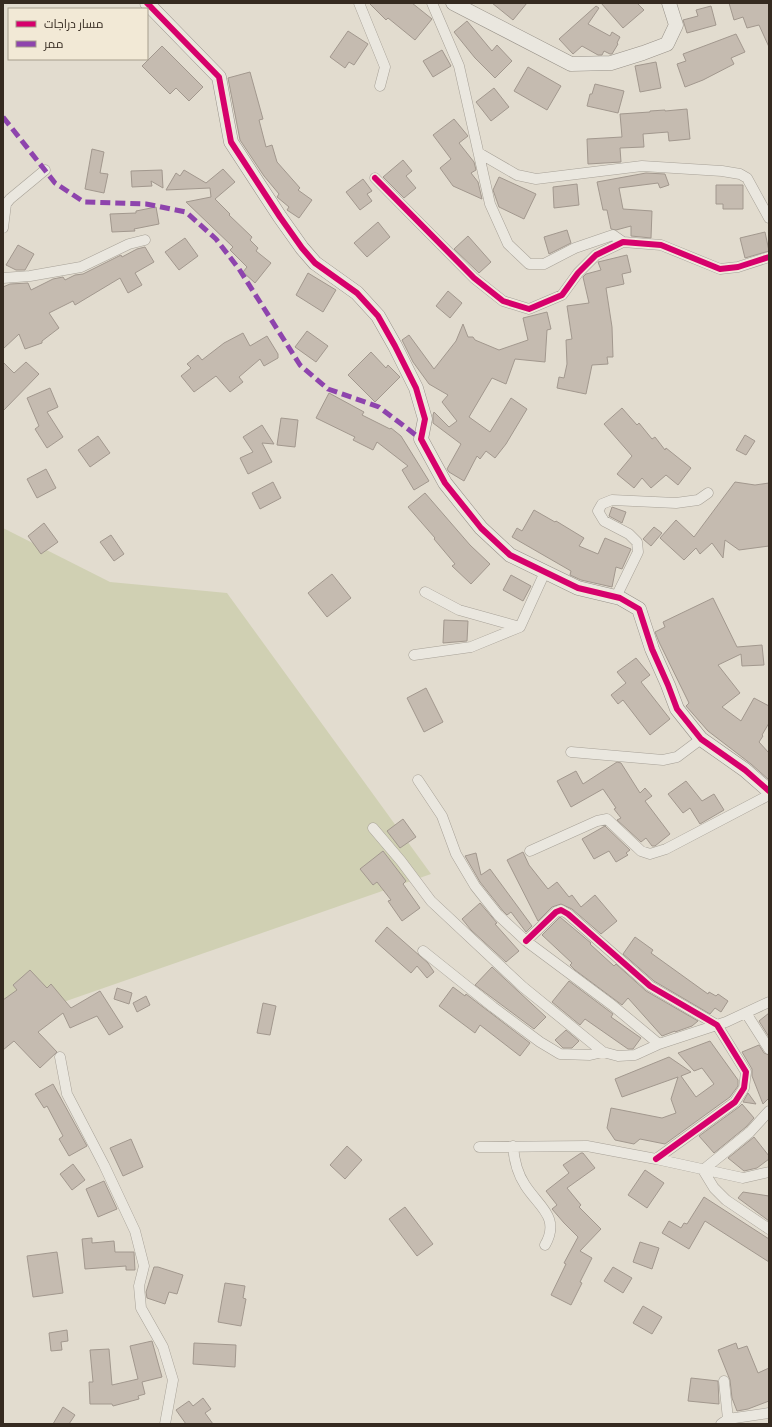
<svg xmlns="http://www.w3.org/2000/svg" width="772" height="1427" viewBox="0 0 772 1427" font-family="'IBM Plex Serif',Cairo,serif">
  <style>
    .green { fill: #d0d0b3 }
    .building { fill: #c5bbb0; stroke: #a2988e }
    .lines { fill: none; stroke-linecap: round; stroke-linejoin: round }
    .street-casing { stroke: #a7a197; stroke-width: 11 }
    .secondary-casing { stroke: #979188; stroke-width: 15 }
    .street { stroke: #eae7df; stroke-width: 10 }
    .secondary { stroke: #eae7df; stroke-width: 14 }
    .quiet { stroke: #8e44ad; stroke-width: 5; stroke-dasharray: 10 5; stroke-linecap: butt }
    .cycleway-casing { stroke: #f2e9d6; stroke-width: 8 }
    .cycleway { stroke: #d6006c; stroke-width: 6 }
  </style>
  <rect width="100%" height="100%" fill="#e2dccf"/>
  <path class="green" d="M3,528L110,582L227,593L431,874L6,1022L3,1021Z"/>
  <path class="building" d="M369,3H412L432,19L415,40L388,18L386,20Z
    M492,3H527L513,20Z
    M601,3H637L644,10L623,28Z
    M729,3H769V47L759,25L747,28L743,17L734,20Z
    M596,6L599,8L588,24L610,36L612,32L620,37L617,43L618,44L612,54H610L604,51L602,55H598L582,46L573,54L559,39Z
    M711,6L716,25L687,33L683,20L698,16L696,10Z
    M467,21L492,51L497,45L512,61L495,78L475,58L454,32Z
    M348,31L368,44L354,65L349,62L345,68L330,57Z
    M736,34L745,52L731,58L734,64L703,80L685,87L677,64L686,61L683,54Z
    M162,46L203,87L189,101L176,88L170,94L142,66Z
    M442,50L451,66L433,77L423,61Z
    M656,62L661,88L640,92L635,66Z
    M528,67L561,86L547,110L514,91Z
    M250,72L263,119L259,120L266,147L272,145L277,162L300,188L298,190L312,200L299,218L287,210L289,207L277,197L279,194L264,176L240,140L228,78Z
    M595,84L624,91L618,113L587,106L590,94H592Z
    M494,88L509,107L491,121L476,102Z
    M687,109L690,139L669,141L668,132L643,134L644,147L620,148L621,162L588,164L587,139L622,137L620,114L650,112V111L665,110V111Z
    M454,119L468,136L459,143L474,162L476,170L471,173L478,182L482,199L453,186L440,168L451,159L433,135Z
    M92,149L104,152L100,173L108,174L104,193L85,189Z
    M403,160L412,171L406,176L416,188L404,198L383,177Z
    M223,169L235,182L215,199L230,214L229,215L252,237L250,240L258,248L256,251L271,263L255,283L243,272L247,267L230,250L233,247L186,202L211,197L210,188L166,190L176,173L180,176L184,170L206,183Z
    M162,170L163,188L151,181L152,186L132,187L131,171Z
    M646,173L665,174L669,185L660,188L658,183L619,188L623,209L652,211L651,238L631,236V226L616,230L611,229L607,210H603L597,182Z
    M499,177L536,194L524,219L499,207L493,190Z
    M363,179L372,191L367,194L372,201L360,210L346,192Z
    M577,184L579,205L554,208L553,187Z
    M716,185H743V209H723V204H716Z
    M156,207L159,224L134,229L135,231L112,232L110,214L136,213V211Z
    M378,222L390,237L367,257L354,243Z
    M567,230L571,243L549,254L544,237Z
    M765,232L769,251L745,258L740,238Z
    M468,236L491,262L479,273L454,249Z
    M185,238L198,256L179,270L165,252Z
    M18,245L34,254L25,270H16L6,265Z
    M145,247L154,262L135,273L142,285L128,293L120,278L75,305L73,301L49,313L59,328L42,341V343L25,349L19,334L3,349V287L10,284L28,283L31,290L53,279L63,277L65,280L75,275L83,274L121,255L122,257L137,249Z
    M627,255L631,272L622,274L624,284L606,288L612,327L613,357H607L608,364L592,365L586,394L557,388L559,377L564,378L567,364L566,340L572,339L567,306L589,303L583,277L586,274L601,270L598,262Z
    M308,273L336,290L323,312L296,295Z
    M448,291L462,303L450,318L436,306Z
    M547,312L551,329L547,330L545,362L515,359L506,384L492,378L469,417L490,432L511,398L527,409L506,444L495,458L486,451L480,459L477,456L464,481L449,472L447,469L461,444L433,423V415L434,412L449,427L457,421L442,402L448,395L429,384L413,362L402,340L409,335L434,369L456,341L463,324L468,337H473L475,340L499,350L528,340L523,318Z
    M307,331L328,346L316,362L295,347Z
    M243,333L250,346L267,336L278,354V358L264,366L260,359L239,377L243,382L230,392L216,376L194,392L181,376L191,368L187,364L198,355L202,360L224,343Z
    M371,352L386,368L388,365L400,377L375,402L348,375Z
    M3,362L14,373L26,362L39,374L3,411Z
    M50,388L58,407L47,412L63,437L47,448L35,429L39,426L27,398Z
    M329,393L364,412L362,415L390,429L391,428L401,436L429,481L414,490L402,470L408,466L377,442L373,450L353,440L355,437L316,418Z
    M622,408L637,425L639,423L652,439L655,437L665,450L666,448L691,468L678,485L666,475L651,488L642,478L634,488L617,474L632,456L604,424Z
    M281,418L298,420L295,447L277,445Z
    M262,425L274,444L262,443L272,462L248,474L240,458L253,452L243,437Z
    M745,435L755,441L746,455L736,450Z
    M98,436L110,453L90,467L78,450Z
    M46,469L56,488L37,498L27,479Z
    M273,482L281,498L260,509L252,493Z
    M735,482L755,485L769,483V546L739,550L725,540L723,558L712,543L700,554L696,548L684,560L660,538L676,520L694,537Z
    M425,493L470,545L490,564L471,584L452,566L455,564L434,539L435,538L408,507Z
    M612,507L626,512L622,523L609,516Z
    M534,510L555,522L556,521L584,538L579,546L598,554L605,538L631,549L622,569L616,567L612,587L581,580L570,575L571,571L512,537L517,528L522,531Z
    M44,523L58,542L41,554L28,536Z
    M654,527L662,533L651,546L643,539Z
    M111,535L124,554L114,561L100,542Z
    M332,574L351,598L327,617L308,593Z
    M511,575L531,586L523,601L503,590Z
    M713,598L737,647L762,645L764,665L742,666L741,654L718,665L740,693L722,707L741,721L754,698L769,706V723L762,735L763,736L759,742L769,753V780L751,764L708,731L686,706L689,703L659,642L655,632L665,627L663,622Z
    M444,620L468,621L467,641L443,643Z
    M636,658L650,675L641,682L670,719L650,735L623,700L618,704L611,695L626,683L617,672Z
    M426,688L443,722L424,732L407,698Z
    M617,762L621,763L640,793L645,788L652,796L645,801L670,834L655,846H652L646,838L641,842L617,820L621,818L614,809L616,808L603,789L571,807L557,781L576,771L583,784Z
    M686,781L702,801L714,794L724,810L700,824L690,808L683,813L668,794Z
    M403,819L416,837L400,848L387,831Z
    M605,826L630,850L626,853L628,855L616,862L609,851L594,859L582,839Z
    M383,851L406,881L403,884L420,908L402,921L388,901L391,900L377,882L373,885L360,869Z
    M523,852L529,865L548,889L557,882L569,897L572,895L581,907L595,895L617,921L601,934L572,909L561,904L552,907L538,921L507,860Z
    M476,853L481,875L490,869L532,926L526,932L511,912L507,915L503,911L480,882L465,856Z
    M480,903L497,923L495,924L519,951L506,962L471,930L462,919Z
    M560,917L591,943L590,944L614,966L616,964L646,991L698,1021L692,1026L675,1032V1031L662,1036L628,998L622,1005L575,970L570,965L572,963L542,935Z
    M387,927L428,963L434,972L427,978L417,966L411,973L375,941Z
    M635,937L653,950L651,953L708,994L709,992L716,996L718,994L728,1001L721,1012L715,1008L710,1014L654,981L623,954Z
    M492,967L546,1017L534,1029L475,985Z
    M30,970L47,988L51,984L71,1008L100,991L123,1027L109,1035L97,1016L70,1028L63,1013L38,1032L57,1052L40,1068L14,1041L3,1050V1000L17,990L13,985Z
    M569,981L613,1014L611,1017L641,1038L633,1049H628L585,1019L580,1025L552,1002Z
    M453,987L465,996L466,994L530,1043L520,1056L480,1025L475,1033L439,1006Z
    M117,988L132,993L129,1004L114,999Z
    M146,996L150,1005L137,1012L133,1003Z
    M263,1003L276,1006L270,1035L257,1033Z
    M769,1013V1037L759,1021Z
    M566,1030L579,1041L572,1048H563L555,1040Z
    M710,1041L738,1080V1086L730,1097L665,1144L640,1139L634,1144L615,1140L607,1128L611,1108L662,1118L676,1113L671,1099L678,1077L622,1097L615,1079L669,1057L691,1072L681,1076L696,1097L714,1084L702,1068L694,1071L678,1053Z
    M759,1045L764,1053L769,1055V1098L763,1104L752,1076V1069L742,1052Z
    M53,1084L87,1146L69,1156L59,1139L63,1136L47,1106L44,1108L35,1094Z
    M748,1093L756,1104L743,1102Z
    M742,1104L754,1118L746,1127L714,1153L699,1136L739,1107Z
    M754,1137L769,1156V1159L757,1168L744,1171L728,1158Z
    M131,1139L143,1167L123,1176L110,1148Z
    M347,1146L362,1160L345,1179L330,1165Z
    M581,1153H583L595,1168L567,1188L581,1205L579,1207L601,1229L580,1251L592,1258L580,1282L582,1283L571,1305L551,1295L566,1264L564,1263L578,1237L564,1223L552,1209L557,1205L546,1191L569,1173L563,1165Z
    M73,1164L85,1180L72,1190L60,1174Z
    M645,1170L664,1183L647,1208L628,1195Z
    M104,1181L117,1209L98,1217L86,1189Z
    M743,1192L769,1196V1221L738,1198Z
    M704,1197L769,1239V1262L705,1221L689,1249L662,1233L669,1221L681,1228L684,1223L687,1224Z
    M405,1207L433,1244L417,1256L389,1219Z
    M92,1238V1243L114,1241L115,1252H134L135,1270H126V1266L85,1269L82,1239Z
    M640,1242L659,1248L652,1269L633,1262Z
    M57,1252L63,1293L33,1297L27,1256Z
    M154,1267H158L183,1275L177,1294L169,1292L165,1304L147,1298L146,1292Z
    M613,1267L632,1278L623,1293L604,1281Z
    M225,1283L245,1286L243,1298L246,1299L241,1326L218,1322Z
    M643,1306L662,1317L652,1334L633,1323Z
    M67,1330L68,1341L61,1342L62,1350L51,1351L49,1333Z
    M152,1341L162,1377L142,1382L145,1394L138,1396L139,1399L113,1406L112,1404H90L89,1382H93L90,1350L109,1349L112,1385L138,1379L130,1346Z
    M194,1343L236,1345L235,1367L193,1364Z
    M736,1343L738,1349L747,1346L758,1373L769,1368V1401L748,1409L737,1411L732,1398L730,1380L718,1350Z
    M691,1378L718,1381L719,1404L688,1401Z
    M203,1398L211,1409L205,1413L213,1424H186L176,1410L189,1401L193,1406Z
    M63,1407L75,1415L69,1424H53Z"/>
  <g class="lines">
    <g class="street-casing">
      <path id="street" d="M359,3L385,67L380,86
        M432,3L459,66L490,204L508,244L529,264H544L575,248L613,235L623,242
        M479,153L517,175L536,179L642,166L722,171L740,174L747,178L769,218
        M375,178L474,278L503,301L529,309L562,295L578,273L596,255L623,242L661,245L720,269L738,267L769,257
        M3,228L6,204L10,199L45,170
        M3,278L30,276L81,267L129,244L145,240
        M425,592L459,610L520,627
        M616,597L638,552L637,542L629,534L604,521L598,511L602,504L612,500L676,503L698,500L708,493
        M414,655L471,647L520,627L545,572
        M571,752L663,760L677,757L701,739
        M418,780L442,816L456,854L475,886L498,915L526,941L612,1005L659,1044
        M373,828L401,861L431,901L523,987L603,1052
        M530,851L597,821L607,819L641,851L650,854L666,849L769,795
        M526,941L556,912L561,910L568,914L650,986L717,1025L746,1072L744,1088L735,1102L656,1159
        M423,951L493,1007L540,1042L560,1054L590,1055L603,1052L618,1056L635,1055L659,1044L726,1022L769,1002
        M746,1013L769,1049
        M60,1057L67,1094L104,1165L135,1231L144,1266L139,1286L141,1308L163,1347L173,1380L165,1424
        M769,1111L750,1132L703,1170L714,1188L726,1200L769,1229
        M513,1146C514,1160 517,1173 525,1185C538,1206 561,1217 545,1245
        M479,1147L587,1146L656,1159L743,1178L769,1172
        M728,1419L769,1413
        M721,1424L728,1419L724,1381"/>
    </g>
    <g class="secondary-casing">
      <path id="secondary" d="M147,3L219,77L231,142L280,217L302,248L315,263L357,293L378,316L395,346L416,388L425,419L421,439L445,483L481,528L510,555L578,588L620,598L639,609L652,649L668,685L677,709L701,739L745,770L769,791
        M453,3L571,64L611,63L643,53L667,44L676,25L669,3"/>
    </g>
    <use href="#street" class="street"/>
    <use href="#secondary" class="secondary"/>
    <path class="quiet" d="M3,117L55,183L84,202L146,204L186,212L216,239L239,269L300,365L328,389L379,407L421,439"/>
    <g class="cycleway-casing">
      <path id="cycleway" d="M147,3L219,77L231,142L280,217L302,248L315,263L357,293L378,316L395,346L416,388L425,419L421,439L445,483L481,528L510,555L578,588L620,598L639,609L652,649L668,685L677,709L701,739L745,770L769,791
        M375,178L474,278L503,301L529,309L562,295L578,273L596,255L623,242L661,245L720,269L738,267L769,257
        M526,941L556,912L561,910L568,914L650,986L717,1025L746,1072L744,1088L735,1102L656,1159"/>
    </g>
    <use href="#cycleway" class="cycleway"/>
  </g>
  <rect width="772" height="1427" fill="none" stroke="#352a20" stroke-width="8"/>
  <rect x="8" y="8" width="140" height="52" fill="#f2e9d6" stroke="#a69d8d"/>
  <rect x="16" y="21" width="20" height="6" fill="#d6006c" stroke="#a69d8d"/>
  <text x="44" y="28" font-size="12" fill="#352a20">مسار دراجات</text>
  <rect x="16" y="41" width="20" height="6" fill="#8e44ad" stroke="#a69d8d"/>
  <text x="44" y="48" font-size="12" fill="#352a20">ممر</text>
</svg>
